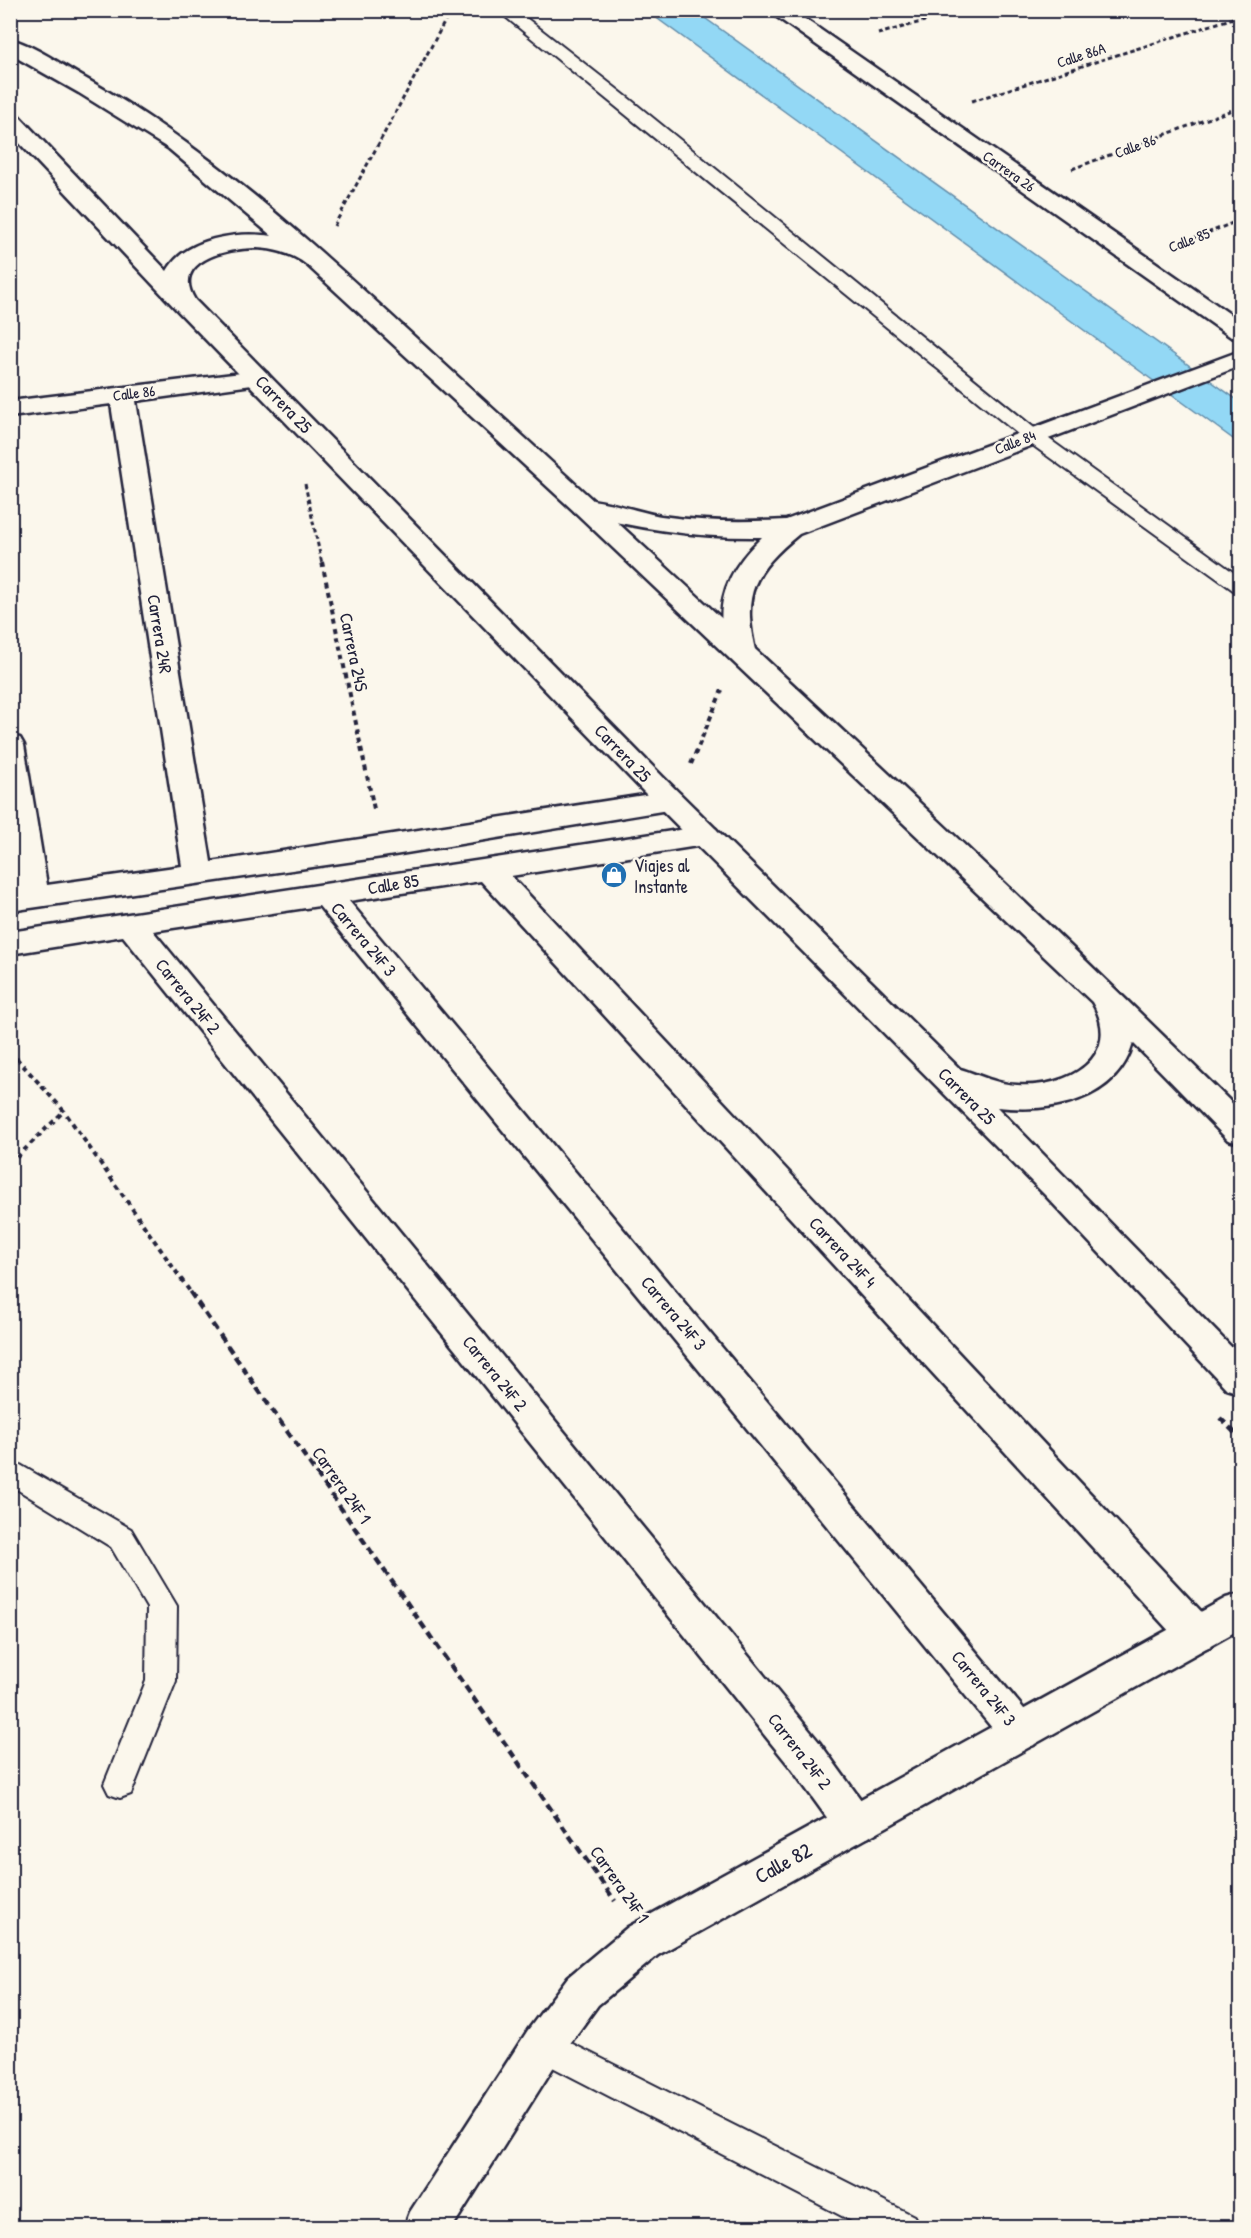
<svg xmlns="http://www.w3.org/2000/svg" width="1251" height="2238" viewBox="0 0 1251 2238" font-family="'Patrick Hand',sans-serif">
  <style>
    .water { fill: #93d8f5; stroke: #668fab; stroke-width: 1.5 }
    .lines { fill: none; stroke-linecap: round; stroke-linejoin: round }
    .service-casing { stroke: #22223b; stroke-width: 4 }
    .minor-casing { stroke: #22223b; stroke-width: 5 }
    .tertiary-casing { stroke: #22223b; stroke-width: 5 }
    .secondary-casing { stroke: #22223b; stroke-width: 5 }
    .path-far2 { stroke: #22223b; stroke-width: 3; stroke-dasharray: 4.5 3; stroke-linecap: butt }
    .path-far1 { stroke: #22223b; stroke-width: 4; stroke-dasharray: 5 4.5; stroke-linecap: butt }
    .path { stroke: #22223b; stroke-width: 4.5; stroke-dasharray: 8 5; stroke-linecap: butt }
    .service { fill: #fbf7ec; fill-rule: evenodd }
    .minor { fill: #fbf7ec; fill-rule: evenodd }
    .tertiary { fill: #fbf7ec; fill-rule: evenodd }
    .secondary { fill: #fbf7ec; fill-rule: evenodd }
    .labels { text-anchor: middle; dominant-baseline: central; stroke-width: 5; stroke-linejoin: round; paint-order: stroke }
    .far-street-label { font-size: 15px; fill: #22223b; stroke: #fbf7ec }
    .street-label { font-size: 18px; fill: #22223b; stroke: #fbf7ec }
    .poi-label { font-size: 18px; fill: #22223b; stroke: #fbf7ec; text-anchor: start }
    .near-street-label { font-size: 21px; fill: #22223b; stroke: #fbf7ec }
  </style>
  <rect width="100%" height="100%" fill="#fbf7ec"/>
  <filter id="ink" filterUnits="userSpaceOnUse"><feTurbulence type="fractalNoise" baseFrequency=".0167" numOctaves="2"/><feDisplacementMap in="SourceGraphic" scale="12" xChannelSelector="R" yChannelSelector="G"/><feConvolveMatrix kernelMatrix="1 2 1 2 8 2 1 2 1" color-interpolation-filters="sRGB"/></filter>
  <g filter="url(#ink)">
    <path class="water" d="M647,11H695L1240,402V444Z"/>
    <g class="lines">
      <g class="service-casing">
        <path id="service" d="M497,10H516L631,100L1038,431L1240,577V592L1233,590L1024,439Z
          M10,1459L131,1529L177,1606L176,1681L131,1794L120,1798L109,1794L104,1784L146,1681L147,1608L111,1547L10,1485Z
          M543,2029L914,2216L919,2228H865L531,2056L526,2045L531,2034Z"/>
      </g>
      <g class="minor-casing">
        <path id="minor" d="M767,10H792L1240,321V339L1231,337Z
          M258,371L267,373L270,378L267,383L136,401L211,862L670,791L680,794L685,801L680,808L382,857L10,911V891L18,890L10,843V736L20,738L24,745L47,885L182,866L111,404L10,417V401Z
          M705,826L716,829L720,836L716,843L511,876L1211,1622L1216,1634L1211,1646L1197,1651L1183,1646L481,881L349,901L1034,1721L1040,1733L1034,1745L1020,1750L1006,1745L319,906L153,931L819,1742L869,1811L875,1824L869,1837L855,1842L841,1837L791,1768L123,936L10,954V932Z"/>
      </g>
      <g class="tertiary-casing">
        <path id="tertiary" d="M1240,351V366L799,534C753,572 741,594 756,654L752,660L742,663L732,660C726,651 724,639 722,629C718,590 735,563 762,537C698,538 637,529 575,512L571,506L575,500C593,496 639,512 661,516C703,522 744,522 786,520Z
          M1240,1594V1629L658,1955L598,2005L558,2060L452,2228H404L410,2212L528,2030L568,1977L628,1927L1226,1598Z"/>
      </g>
      <g class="secondary-casing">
        <path id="secondary" d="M10,39C36,46 60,64 83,77C227,157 346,275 467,385C728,623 989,863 1240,1111V1143L1228,1140L1133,1043C1117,1102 1049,1113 997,1107L1240,1356V1393L1227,1389L1045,1195L643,791L176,309L10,133V113L18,115L167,271C185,238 238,231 272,236L169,149L79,93L10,54ZM257,248C275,249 292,253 307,265L575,512L1092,1002C1125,1057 1067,1089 1017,1085C996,1084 980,1075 960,1069L663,777L195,300C170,261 227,248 257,248Z"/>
      </g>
      <path class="path-far2" d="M878,34L964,10
        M972,101L1240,16
        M1072,169L1240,107
        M334,226L451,10
        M1180,244L1240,220
        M305,484L322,564"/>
      <path class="path-far1" d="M322,562L374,809
        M691,764L722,690
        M10,1051L64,1111L191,1293
        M10,1164L64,1111"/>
      <path class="path" d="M190,1292L615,1901
        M1220,1418L1240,1438"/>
      <use href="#service" class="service"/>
      <use href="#minor" class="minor"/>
      <use href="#tertiary" class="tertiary"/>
      <use href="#secondary" class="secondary"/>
    </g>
  </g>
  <defs>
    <g id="shop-disc" transform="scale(1.35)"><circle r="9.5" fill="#1f6fb2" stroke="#fbf7ec"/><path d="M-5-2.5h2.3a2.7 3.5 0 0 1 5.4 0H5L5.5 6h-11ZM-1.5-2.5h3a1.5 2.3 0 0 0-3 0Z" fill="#fff"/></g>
  </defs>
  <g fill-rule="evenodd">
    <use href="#shop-disc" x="614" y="875"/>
  </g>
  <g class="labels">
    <g class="far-street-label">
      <text transform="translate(1081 55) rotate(-18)">Calle 86A</text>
      <text transform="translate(1135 146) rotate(-20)">Calle 86</text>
      <text transform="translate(1009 171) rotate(35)">Carrera 26</text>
      <text transform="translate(1189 240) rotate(-21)">Calle 85</text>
      <text transform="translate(134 393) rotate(-7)">Calle 86</text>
      <text transform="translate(1015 442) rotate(-21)">Calle 84</text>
    </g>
    <g class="street-label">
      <text transform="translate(284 404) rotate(46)">Carrera 25</text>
      <text transform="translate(160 634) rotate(81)">Carrera 24R</text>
      <text transform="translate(354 652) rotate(78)">Carrera 24S</text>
      <text transform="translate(623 753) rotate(46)">Carrera 25</text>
      <text transform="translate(393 884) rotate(-9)">Calle 85</text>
      <text transform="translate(364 939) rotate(50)">Carrera 24F 3</text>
      <text transform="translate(188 996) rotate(51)">Carrera 24F 2</text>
      <text transform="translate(967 1096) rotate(45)">Carrera 25</text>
      <text transform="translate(843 1252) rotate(47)">Carrera 24F 4</text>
      <text transform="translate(674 1313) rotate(50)">Carrera 24F 3</text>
      <text transform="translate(495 1373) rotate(51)">Carrera 24F 2</text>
      <text transform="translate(342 1485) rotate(55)">Carrera 24F 1</text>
      <text transform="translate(984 1688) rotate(51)">Carrera 24F 3</text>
      <text transform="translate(800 1751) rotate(52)">Carrera 24F 2</text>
      <text transform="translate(620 1884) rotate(55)">Carrera 24F 1</text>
    </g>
    <g class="poi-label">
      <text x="634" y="865">Viajes al<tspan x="634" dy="21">Instante</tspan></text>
    </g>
    <g class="near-street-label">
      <text transform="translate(783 1863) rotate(-29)">Calle 82</text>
    </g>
  </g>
  <rect width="1251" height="2238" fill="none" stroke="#fbf7ec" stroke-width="36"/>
  <rect x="18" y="18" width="1215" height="2202" fill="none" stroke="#22223b" stroke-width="2" filter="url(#ink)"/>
</svg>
